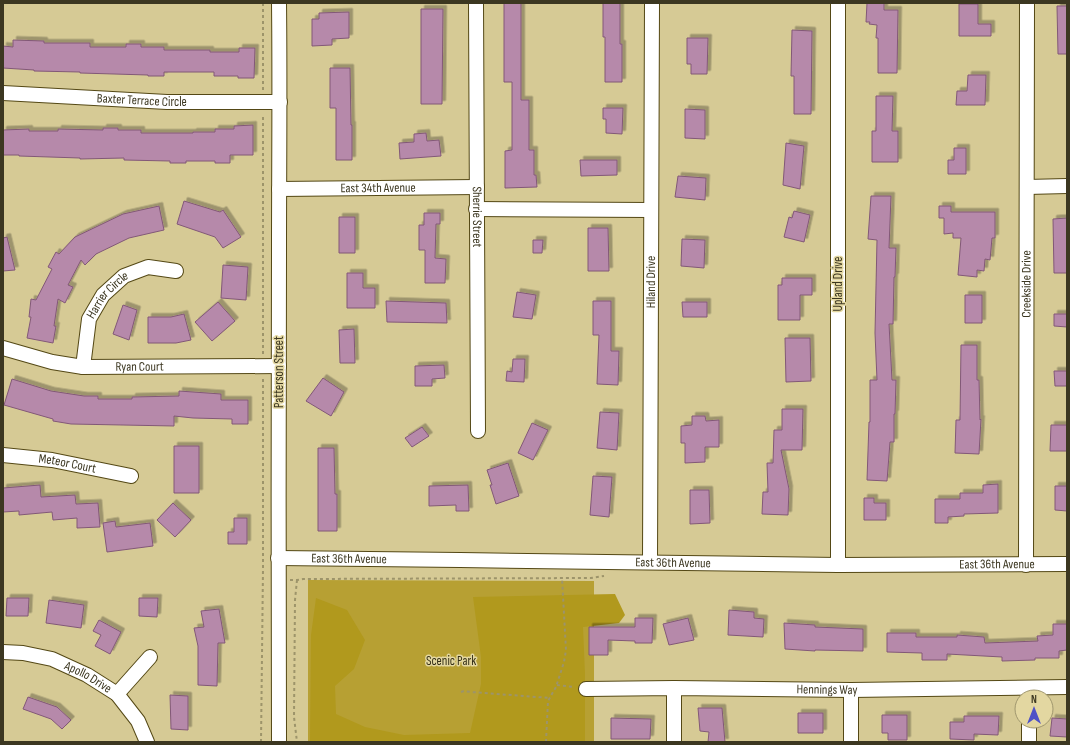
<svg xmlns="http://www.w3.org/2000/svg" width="1070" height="745" viewBox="0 0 1070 745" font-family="'Sofia Sans Condensed',sans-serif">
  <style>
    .green { fill: #b7a033 }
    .forest { fill: #b1991d }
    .building { fill: #b689aa; stroke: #825877; filter: url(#shadow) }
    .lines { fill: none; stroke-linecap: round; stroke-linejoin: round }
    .minor-casing { stroke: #544815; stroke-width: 16 }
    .path { stroke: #9d946a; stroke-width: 2; stroke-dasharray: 3 3; stroke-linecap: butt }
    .minor { stroke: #fff; stroke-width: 14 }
    .labels { text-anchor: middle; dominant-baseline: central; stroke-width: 3; stroke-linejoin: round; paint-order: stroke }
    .street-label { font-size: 13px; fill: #3c3721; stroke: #e3d7a1 }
    .park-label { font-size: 13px; fill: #332e16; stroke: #e3d7a1 }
  </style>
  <defs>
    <filter id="shadow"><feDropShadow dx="3.5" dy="-3.5" stdDeviation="0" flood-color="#0004"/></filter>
  </defs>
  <rect width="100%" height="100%" fill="#d6ca95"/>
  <path class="green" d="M308,580L594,581V742H308Z"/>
  <path class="forest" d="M615,594L625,615L619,623L583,627L585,674V742H310L311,635L316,598L347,610L365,640L354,669L335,686L336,714L365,727L404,735L470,733L481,684V657L473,597Z"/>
  <path class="building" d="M504,3H521V100H529V150H534V175H536L537,187L505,188V151L512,150V82H504Z
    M603,3H620V44H622V82H605V37H603Z
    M867,3H884V10H898L897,73H878V38H876L877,25L869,24L870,22H866Z
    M959,4H978V24H991V36H959Z
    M1057,6H1067V54H1058Z
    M421,9H443L442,104H421Z
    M349,12V38L332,39V45L312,46V19H319V13Z
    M792,30L812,31L811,114H794V76H791Z
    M687,38H708L707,74H691V64H687Z
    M13,40L44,41V43H90V47H126V44H141V47H164V50H210V52H239V48H255L254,78H238V76H214V72H164V76H148V75L80,73V72L34,71V70L3,68V46L13,47Z
    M330,68H350L351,125H352V160H336V108H330Z
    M968,75H986L985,105H956L957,91H967Z
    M876,96H893L892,131H898V162H872V131H876Z
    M603,108H623L622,134L606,133V119H603Z
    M685,109L705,110V139L685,138Z
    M253,125V155H230V163H215V161H186V163H170V161L124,160V158L80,159V158L19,156V155H3V130L29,129V131H58V129L103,130V128H118V130H141V133H193V132H215V129H234V126Z
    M426,133L427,141L439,140L441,156L400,159L399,143L414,142V134Z
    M786,143L804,146L800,189L783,185Z
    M954,148H966V174H948V160H954Z
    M580,160H617V175L581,176Z
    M678,176L706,178L705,200L675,197Z
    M871,196H891L889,248H896L895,277H894L893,324H889L892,380H896L895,414H894V442H890L887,481L867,480L869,422H870V380H877L875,333L877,240L868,239Z
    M184,201L220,212L223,210L241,237L223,248L215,237L177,224Z
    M159,206L164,230L129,238L96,254L85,265L81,260L68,285L73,287L65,303L58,299L54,326H56L53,343L27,338L31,317H29L31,299L36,300L52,269L48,267L56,252L59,254L75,237L123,214Z
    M939,206H951V212H995V238H992L990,260L985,259L984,271L977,270V277L958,275L961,238H953V233L944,234V218H939Z
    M794,211L810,215L804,242L784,237L789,217L792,218Z
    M424,213H440V224H436L435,258L446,259L445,283H425V250H419V225H424Z
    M339,217H355V253H339Z
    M1067,218V273H1054L1053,219Z
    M588,228H608L609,271H588Z
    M7,237L15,270L3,271V238Z
    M682,239L705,240L704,268L681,266Z
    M533,240H543L542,253H533Z
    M223,265L248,267L246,300L221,298Z
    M347,273H363V288H375V308H347Z
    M782,278H812V295H800V320H778V285H782Z
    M517,292L536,295L532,319L513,317Z
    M965,295H982V323H965Z
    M386,301L446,303L447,323L387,322Z
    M593,301H611V351H619L618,385L597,384L599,335H593Z
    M218,302L235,321L212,341L195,322Z
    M682,302H707V317H683Z
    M123,305L137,310L129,340L113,334Z
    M184,314L191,340L176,343H148V317H171Z
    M1054,314H1067V327L1054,326Z
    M354,329L355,363H340L339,330Z
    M785,338H810L811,381L786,382Z
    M961,345H977V380H979L980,420L981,419L979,454L955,453L956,420H960Z
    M513,359H525L524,382L506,381L507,371L512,372Z
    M444,365L445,378L432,379V386H415V366Z
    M1054,371H1067V386H1055Z
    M323,378L344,392L331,416L306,401Z
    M12,379L51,391L84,396H98V399H132V397L179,396V391L221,394V400H248V424H232V419L193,418L174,416V426L71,424L53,421V419L4,405Z
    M782,409H803L802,450H781L789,489L788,515L762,514L763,492H768L767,463H773L774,430H782Z
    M600,412L619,413L617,450L597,448Z
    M692,416H705L706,421L719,420V447H705V462L685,463V443H681V426L692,425Z
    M532,423L548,430L533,460L518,453Z
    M1051,425H1067V451H1050Z
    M422,427L429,436L412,447L405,438Z
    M174,446H199V493H174Z
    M318,448H334L335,494H337V531H318Z
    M508,463L519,496L496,504L490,485H492L487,470Z
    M593,476L612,477L609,517L590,515Z
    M998,484V513L964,514V516L948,517V523H935V499H960V493H983V485Z
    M40,485L41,497L75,495L76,504L98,503L100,527L77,528V518L53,520L52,512L19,515V511L3,512V488Z
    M468,485L469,511H456V505L429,506V486Z
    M1055,486H1067V511L1055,510Z
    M690,490H709L710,523L690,524Z
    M864,498H874V503H886V520H864Z
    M173,503L191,520L175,537L157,520Z
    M234,518H247V544H228V532H234Z
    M115,521L116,527L150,523L153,546L107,552L103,523Z
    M7,598H29L28,616H6Z
    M139,598H158L157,617L139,616Z
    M49,600L84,605L81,628L46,623Z
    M219,609L225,643H218L217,686L198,685V646L194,628L204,627L201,611Z
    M729,610L754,612V618L764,619L763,637L728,635Z
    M635,618H653L652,643H635V641L608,640V655H589V627H635Z
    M688,618L694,640L669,645L663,624Z
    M99,620L121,632L110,654L95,646L101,635L93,631Z
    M784,623L815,625V627L863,629V651L815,650V651L785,649Z
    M1053,624H1067V650L1059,651V658H1035V660L1002,661V657L947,654V660H922V653L887,652V633H916V637H957V635L984,637L985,643L1038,641L1037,636L1053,635Z
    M170,695L188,696V730L171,729Z
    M28,697L57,707L71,720L62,729L51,719L23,709Z
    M698,708H722L725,742H708L709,732L700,731Z
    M798,713H823V733H798Z
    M882,715H907V740H888V733H882Z
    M964,716H999L998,735L974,734V740L950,739V722H964Z
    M611,718L651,719L650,739H611Z
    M1052,718L1067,719V737L1050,736Z"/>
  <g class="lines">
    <g class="minor-casing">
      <g id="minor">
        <path d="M279,3C280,86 279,169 279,252C279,415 278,579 279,742"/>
        <path id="s1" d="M476,3L478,431"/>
        <path d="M838,3V565"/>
        <path id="s2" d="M3,93L167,102H280"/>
        <path d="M1027,187L1067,186"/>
        <path id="s3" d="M279,189L477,187"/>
        <path d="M476,209L651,210"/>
        <path id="s4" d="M3,348L52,362L83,367L279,366"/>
        <path id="s5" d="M83,367L89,319L103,295L124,276L148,267L176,271"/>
        <path id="s6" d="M3,455L52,460L131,476"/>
        <path id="s7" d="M278,558L460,560L838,565L1067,564"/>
        <path id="s8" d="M650,562L652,3"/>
        <path id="s9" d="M1026,565L1027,3"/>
        <path id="s10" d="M3,652L23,653L52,659L87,675L117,694L138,721L147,742"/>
        <path d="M674,688V742"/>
        <path id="s11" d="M586,689L674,688L851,690L1067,687"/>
        <path d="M117,694L150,657"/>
        <path d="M851,742V690"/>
        <path d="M1029,742V721"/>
      </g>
    </g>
    <path class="path" d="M263,3V90
      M263,354V114
      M290,580H297L303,579L591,578L604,576
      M297,580L295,600L294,717L297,742
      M557,685L573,687
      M461,692L464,691L471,692L550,698
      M261,742L263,569V378
      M546,742L548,701L556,687L564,662L566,650L562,578"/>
    <use href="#minor" class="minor"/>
  </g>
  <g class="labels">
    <g class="street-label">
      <text stroke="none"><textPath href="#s2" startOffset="139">Baxter Terrace Circle</textPath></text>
      <text stroke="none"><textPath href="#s3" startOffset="99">East 34th Avenue</textPath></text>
      <text stroke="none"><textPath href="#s1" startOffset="214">Sherrie Street</textPath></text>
      <text stroke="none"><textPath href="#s8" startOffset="280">Hiland Drive</textPath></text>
      <text transform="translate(838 284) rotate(-90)">Upland Drive</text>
      <text stroke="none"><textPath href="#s9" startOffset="281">Creekside Drive</textPath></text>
      <text stroke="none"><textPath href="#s5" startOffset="79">Harrier Circle</textPath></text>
      <text stroke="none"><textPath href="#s4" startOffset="139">Ryan Court</textPath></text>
      <text transform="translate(279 372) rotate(-90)">Patterson Street</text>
      <text stroke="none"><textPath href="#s6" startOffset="65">Meteor Court</textPath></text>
      <text stroke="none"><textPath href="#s7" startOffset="71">East 36th Avenue</textPath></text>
      <text stroke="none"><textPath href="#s7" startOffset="395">East 36th Avenue</textPath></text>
      <text stroke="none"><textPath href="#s7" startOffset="719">East 36th Avenue</textPath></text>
      <text stroke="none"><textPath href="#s10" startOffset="90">Apollo Drive</textPath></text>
      <text stroke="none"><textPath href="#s11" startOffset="241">Hennings Way</textPath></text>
    </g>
    <g class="park-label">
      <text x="451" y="661">Scenic Park</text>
    </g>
  </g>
  <rect width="1070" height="745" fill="none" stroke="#3c3721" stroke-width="8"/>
  <g transform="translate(1034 709)"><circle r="19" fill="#e3d7a1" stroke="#a0976e"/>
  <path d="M0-3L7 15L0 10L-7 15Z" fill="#4e51c7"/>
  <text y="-6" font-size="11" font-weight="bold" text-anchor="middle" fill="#3c3721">N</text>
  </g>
</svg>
